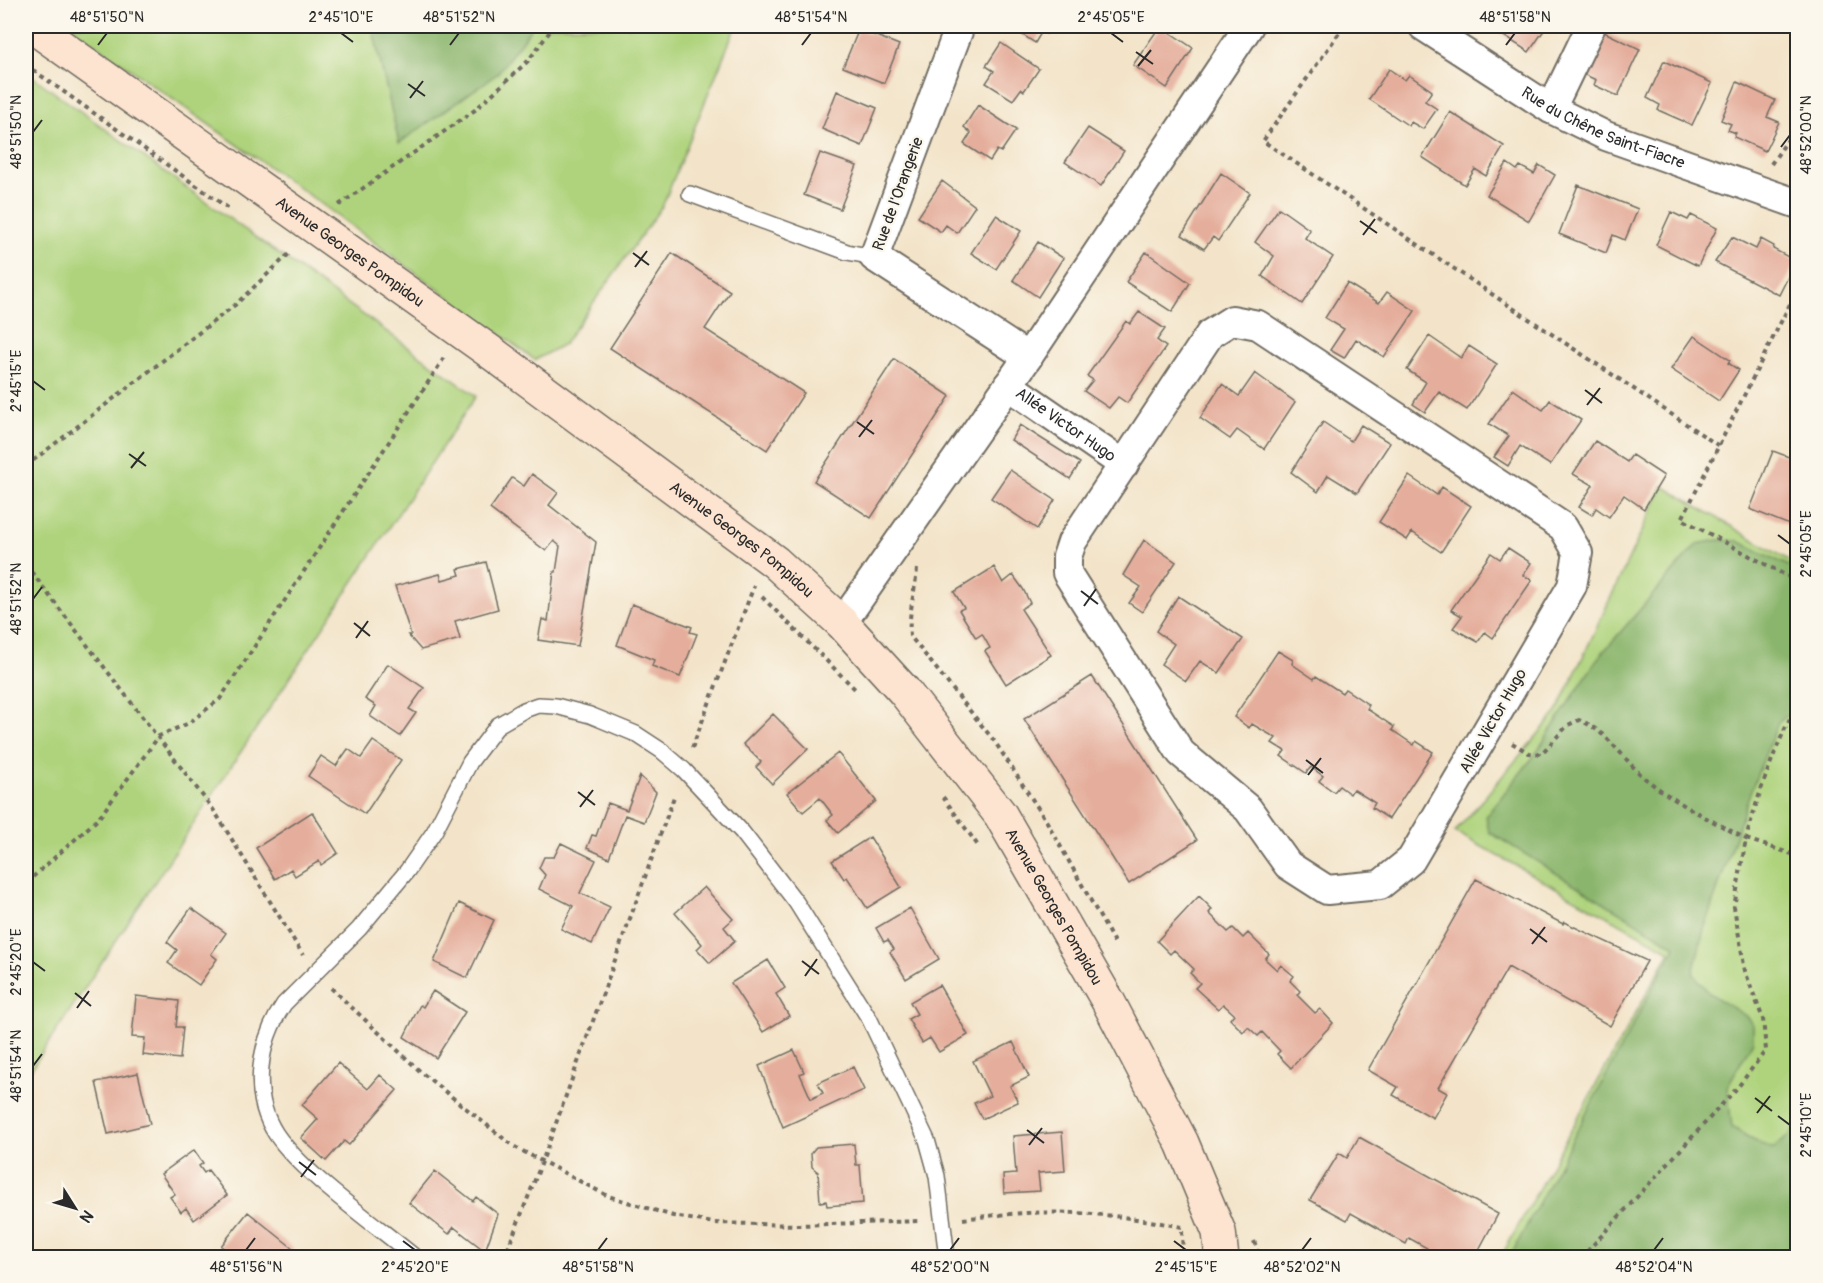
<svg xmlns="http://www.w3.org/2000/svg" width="1823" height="1283" viewBox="0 0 1823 1283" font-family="Pangolin,sans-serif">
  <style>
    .green { fill: #aed37c; stroke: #6c7f54; stroke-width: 1.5 }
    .forest { fill: #8ab56c; stroke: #5a704c; stroke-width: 1.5 }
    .building { fill: #e5ae9c }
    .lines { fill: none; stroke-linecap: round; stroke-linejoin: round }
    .service-casing { stroke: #716c62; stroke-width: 18 }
    .minor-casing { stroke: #716c62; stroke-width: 32 }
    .secondary-casing { stroke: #716c62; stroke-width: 36 }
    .path { stroke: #716c62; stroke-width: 4; stroke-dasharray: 4.5 4.5; stroke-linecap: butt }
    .service { stroke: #fff; stroke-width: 15 }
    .minor { stroke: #fff; stroke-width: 28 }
    .secondary { stroke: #fde4d0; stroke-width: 33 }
    .ticks { fill: none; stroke: #2b2b2b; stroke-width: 2 }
    .labels { text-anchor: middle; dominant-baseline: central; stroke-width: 4.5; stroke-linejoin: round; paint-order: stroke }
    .street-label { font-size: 16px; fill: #2b2b2b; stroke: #fbf7ec }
    .neatline { fill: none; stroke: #2b2b2b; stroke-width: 2 }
    .ticks-label { font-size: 15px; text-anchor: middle; fill: #2b2b2b }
  </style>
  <rect width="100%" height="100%" fill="#fbf7ec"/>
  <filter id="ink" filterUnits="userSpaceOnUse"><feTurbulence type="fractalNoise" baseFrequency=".0167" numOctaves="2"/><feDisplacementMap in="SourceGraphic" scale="12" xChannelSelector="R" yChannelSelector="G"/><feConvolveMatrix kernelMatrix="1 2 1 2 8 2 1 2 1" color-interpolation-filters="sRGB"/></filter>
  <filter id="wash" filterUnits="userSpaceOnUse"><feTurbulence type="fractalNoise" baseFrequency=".008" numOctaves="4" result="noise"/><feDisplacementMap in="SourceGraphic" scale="24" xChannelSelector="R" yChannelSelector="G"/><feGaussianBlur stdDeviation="1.35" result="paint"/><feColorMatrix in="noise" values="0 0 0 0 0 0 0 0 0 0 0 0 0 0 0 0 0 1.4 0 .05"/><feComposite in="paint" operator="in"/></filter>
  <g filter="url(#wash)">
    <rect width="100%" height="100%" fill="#f3e4c9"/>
    <path class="green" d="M69,26H736L663,205L564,344L535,360L316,200Z
      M26,72L476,396L26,1077Z
      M1663,486L1797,565V1172L1751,1257H1501L1670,951L1455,832L1557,712Z"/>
    <path class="forest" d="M372,26H533L497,74L399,143Z
      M1719,540L1738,541L1797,570V708L1778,723L1751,790L1704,929L1693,973L1709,993L1746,1016L1753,1025V1041L1727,1087L1732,1127L1756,1142L1774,1149L1797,1128V1219L1791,1257H1510L1675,946L1489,832L1486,816L1534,756L1598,658L1697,544Z"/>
    <g id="blocks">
      <path class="building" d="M1009,26H1051L1046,34L1042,31L1035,43Z
        M1160,26L1193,48L1167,88L1133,65Z
        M1488,26H1547L1529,52Z
        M859,29L899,45L884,83L843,67Z
        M1602,31L1640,49L1618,96L1594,85L1596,80L1583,74Z
        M1001,43L1039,69L1024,91L1021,89L1013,100L986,83L994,71L986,66Z
        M1664,61L1712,83L1692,125L1658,110L1660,105L1647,98Z
        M1389,69L1405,80L1409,75L1432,91L1425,101L1437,109L1423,129L1411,122L1409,126L1369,99Z
        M1737,82L1775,100L1767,117L1779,122L1765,151L1734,137L1736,133L1728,130L1731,124L1721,120Z
        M837,91L877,108L862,146L822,129Z
        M978,105L1016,130L1001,152L997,150L990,161L964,144L971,133L964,127Z
        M1450,112L1504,146L1486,176L1475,169L1465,185L1422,157Z
        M1088,128L1124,151L1101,186L1065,162Z
        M820,153L857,166L840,209L804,195Z
        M1507,163L1517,170L1520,166L1534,174L1539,165L1555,175L1529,221L1487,195Z
        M1221,173L1250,193L1218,241L1213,237L1204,249L1182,235Z
        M942,181L975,206L957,233L946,225L941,232L918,217Z
        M1578,185L1638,209L1625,240L1613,235L1606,253L1559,234Z
        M1279,208L1310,230L1305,238L1333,257L1302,304L1262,276L1274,256L1255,242Z
        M1671,212L1688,220L1691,215L1717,228L1698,266L1656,245Z
        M996,215L1021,231L996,269L971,253Z
        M1732,237L1756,249L1761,239L1774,246L1773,249L1796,261L1779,295L1715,262Z
        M1038,242L1063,258L1038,297L1013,280Z
        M1146,252L1190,283L1172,312L1126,282Z
        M672,253L730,291L705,329L804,393L767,450L610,348Z
        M1347,283L1379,303L1387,292L1415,311L1384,357L1356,339L1344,358L1330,350L1344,329L1325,318Z
        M1139,312L1165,329L1157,340L1166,347L1127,403L1118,397L1109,408L1084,391L1093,380L1087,376L1126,321L1130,324Z
        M1429,336L1461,358L1469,346L1497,364L1467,410L1439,392L1425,412L1413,404L1426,382L1407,370Z
        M1694,336L1730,360L1728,363L1739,370L1719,401L1671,369Z
        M894,359L950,396L871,518L814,481Z
        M1255,373L1295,402L1264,449L1237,430L1230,439L1200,418L1222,384L1239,396Z
        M1513,389L1543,410L1550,400L1581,420L1550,465L1520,446L1508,466L1494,457L1509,436L1489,424Z
        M1323,422L1351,441L1361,425L1390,443L1357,493L1328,475L1318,492L1291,472Z
        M1020,425L1080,463L1070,479L1011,440Z
        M1595,441L1627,462L1632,455L1664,476L1644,509L1624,495L1609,517L1596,508L1592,515L1579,507L1593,485L1573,474Z
        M1773,451L1797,460V511L1792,526L1750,509Z
        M1010,470L1055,500L1037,529L991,498Z
        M532,474L558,493L549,505L596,542L578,646L538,640L542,619L548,621L554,572H556L560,546L554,541L546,551L490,509L512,478L524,486Z
        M1409,476L1437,495L1442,487L1471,506L1441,552L1412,532L1407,540L1379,522Z
        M1144,540L1176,562L1142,612L1129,603L1141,587L1123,575Z
        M1508,548L1531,563L1523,575L1532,580L1493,638L1485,632L1478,642L1453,628L1462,616L1451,610L1491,553L1500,559Z
        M486,562L498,609L455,621L460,639L421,650L408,635H411L395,586L440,574L442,580L460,575L458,569Z
        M994,567L1003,583L1013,575L1023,589L1030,603L1021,609L1051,655L1006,684L985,651L990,648L982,634L976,638L959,610L964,608L954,592Z
        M1178,596L1243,639L1219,673L1200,661L1186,681L1161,664L1174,644L1156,631Z
        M632,604L692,627L690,632L697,634L680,677L652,666L654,660L617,645Z
        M1278,651L1293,660L1292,664L1314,679L1316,676L1342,693L1345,689L1369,705L1367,709L1394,727L1392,730L1414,745L1416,741L1433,752L1389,819L1372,808L1375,803L1353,789L1350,794L1339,786L1334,792L1319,781L1323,776L1311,767L1306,773L1281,756L1285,751L1272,743L1276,738L1252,724L1249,728L1234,717Z
        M388,664L424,688L409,709L416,713L400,736L370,716L376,706L365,699Z
        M1092,676L1197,840L1129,884L1024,719Z
        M773,714L808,749L772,784L756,767L761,762L743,744Z
        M373,741L401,760L365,814L308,776L321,756L336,766L348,749L361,758Z
        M838,753L876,801L838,833L827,820L833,815L820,798L803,812L787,793Z
        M640,776L656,792L644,822L625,815L609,858L587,848L592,835L596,836L608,803L627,810Z
        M312,812L338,853L321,865L319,861L295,876L291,869L275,879L256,848Z
        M870,837L901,887L867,908L847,877L844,879L832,861Z
        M561,843L596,860L580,893L610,907L592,944L561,929L573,906L539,889L545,875L539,868L544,857H554Z
        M1476,879L1563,924L1564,922L1647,961L1610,1026L1508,967L1438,1088L1447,1093L1433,1118L1393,1095L1398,1087L1368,1070Z
        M704,887L733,919L724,927L735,941L710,963L697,949L702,944L675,913Z
        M1199,896L1212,909L1209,913L1228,932L1233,928L1243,938L1248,933L1269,954L1265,959L1277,970L1281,965L1294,976L1290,981L1300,991L1297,995L1315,1013L1320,1009L1333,1023L1291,1068L1277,1054L1280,1051L1262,1032L1258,1036L1248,1027L1243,1032L1230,1019L1234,1014L1223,1004L1218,1009L1195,988L1200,983L1190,973L1194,969L1174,950L1170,954L1157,941Z
        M459,903L494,920L467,978L434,962Z
        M191,908L226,933L211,954L217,959L199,985L168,963L177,950L167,942Z
        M910,908L939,959L906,979L890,952L894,949L888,940L884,942L876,928Z
        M768,960L785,988L776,994L789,1016L763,1032L731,983Z
        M939,985L968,1035L939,1052L930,1038L922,1043L908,1019L917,1014L910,1002Z
        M433,991L465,1012L436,1058L404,1037L420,1005L423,1007Z
        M136,996L179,1001L176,1027H183L180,1059L143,1055L145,1038L132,1037Z
        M1013,1042L1029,1077L1010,1086L1018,1102L982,1119L974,1103L990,1096L973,1061Z
        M794,1050L804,1072L800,1074L811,1099L823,1093L818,1083L853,1067L864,1090L783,1127L759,1066Z
        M338,1063L368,1089L380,1075L397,1090L349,1145L344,1141L326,1161L301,1138L318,1119L302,1105Z
        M138,1073L150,1124L108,1134L96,1082Z
        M1062,1132L1065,1171L1038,1173L1040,1191L1004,1193L1003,1175L1016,1174L1013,1136Z
        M1359,1137L1498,1214L1475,1257H1431L1424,1254L1427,1248L1409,1238L1406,1244L1351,1213L1347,1220L1310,1200L1339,1153L1347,1158Z
        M854,1144L856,1165H860L863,1203L827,1206L826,1201L820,1202L818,1172L812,1167L811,1153L816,1147Z
        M194,1150L203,1163L199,1166L204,1173L208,1170L227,1195L194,1220L186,1208L181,1212L170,1197L175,1194L161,1174Z
        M435,1171L473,1201L476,1197L498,1214L485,1251L454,1227L449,1234L409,1203Z
        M248,1212L294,1249L287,1257L256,1255L235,1257L221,1246Z"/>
    </g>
  </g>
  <g filter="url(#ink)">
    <use href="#blocks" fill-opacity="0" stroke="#716c62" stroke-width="1.5"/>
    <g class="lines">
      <g class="service-casing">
        <path id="service" d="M690,194L847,252L874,257
          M416,1258C376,1225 303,1174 276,1134C250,1094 259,1041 284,1004L359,929L407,871L434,832L470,762L498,725L524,710L538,705L556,706L590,715L636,734L662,751L684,770L742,832L796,902L870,1020L927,1140L937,1176L947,1258"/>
      </g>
      <g class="minor-casing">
        <g id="minor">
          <path d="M960,26L874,257L1028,357"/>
          <path id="s1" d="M1423,26L1551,109L1606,136L1798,204"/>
          <path d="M1551,109L1591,26"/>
          <path d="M1232,320L1258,325L1563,527L1578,553L1572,586L1411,860L1380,885L1327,890L1288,865L1248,809L1181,753L1067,573V557L1072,542L1210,334Z"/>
          <path id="s2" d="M1008,385L1124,465"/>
          <path d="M842,623L1028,357L1249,26"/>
        </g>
      </g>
      <g class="secondary-casing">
        <g id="secondary">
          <path id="s3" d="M32,26L496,356L775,562L842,623L904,691L1000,814L1108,1001L1182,1143L1219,1232L1222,1258"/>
        </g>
      </g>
      <path class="path" d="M1344,26L1263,141L1719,446
        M26,65L228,208
        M1771,164L1798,125
        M339,205L475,110L528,61L554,26
        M1798,288L1682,519L1798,582
        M26,466L235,305L291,252
        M26,565L215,812L303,955
        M917,569C915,592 908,614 910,636L995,742L1047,822L1115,944
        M762,597L855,689
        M1512,743L1529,753L1541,754L1568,725L1579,720C1608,731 1624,761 1647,780C1677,804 1713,821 1746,839C1759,791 1775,747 1798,702
        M692,748L754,586
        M943,797L979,847
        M26,883L98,819L159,736L189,723L220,699L444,358
        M331,988L422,1073L513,1146L608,1196L673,1216L714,1223L799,1225L920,1221
        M963,1219C1044,1208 1102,1211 1182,1227
        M1182,1231L1183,1258
        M1254,1241L1260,1258
        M504,1258L542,1162L675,794
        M1581,1258L1738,1087L1766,1050L1763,1019L1745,971L1734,907L1746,839L1798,856"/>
      <use href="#service" class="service"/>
      <use href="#minor" class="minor"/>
      <use href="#secondary" class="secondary"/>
    </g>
  </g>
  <path class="ticks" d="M341,33L353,42M1111,33L1123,42M98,45L107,33M450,45L459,33M802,45L811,33M1506,45L1515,33M1136,52L1153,64M1138,66L1151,50M408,84L425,96M410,98L423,81M33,132L42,120M1781,147L1790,135M1360,221L1377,233M1363,235L1375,219M633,253L649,265M635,267L647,251M33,381L45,390M1585,390L1602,403M1587,405L1600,388M857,422L874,434M859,437L872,420M129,454L146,466M131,468L144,452M1778,535L1790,544M1081,591L1098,604M33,599L42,587M1084,606L1096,589M354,623L370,636M356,638L368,621M1306,760L1323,773M1308,775L1321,758M578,792L595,805M580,807L593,790M1530,929L1547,942M1532,944L1545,927M802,961L819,974M33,962L45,971M805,976L817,959M75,993L91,1006M77,1008L89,991M33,1066L42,1054M1755,1098L1772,1111M1757,1113L1770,1096M1778,1116L1790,1125M1027,1130L1044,1143M1029,1145L1042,1128M299,1162L316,1175M301,1177L314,1160M403,1241L415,1250M1174,1241L1186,1250M246,1250L255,1238M598,1250L607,1238M950,1250L959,1238M1302,1250L1311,1238M1654,1250L1663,1238"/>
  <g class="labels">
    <g class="street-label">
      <text stroke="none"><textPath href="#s1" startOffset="208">Rue du Chêne Saint-Fiacre</textPath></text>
      <text transform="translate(898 194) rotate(-70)">Rue de l'Orangerie</text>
      <text stroke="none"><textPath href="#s3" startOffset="390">Avenue Georges Pompidou</textPath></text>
      <text stroke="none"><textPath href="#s2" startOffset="70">Allée Victor Hugo</textPath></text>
      <text stroke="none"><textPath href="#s3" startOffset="876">Avenue Georges Pompidou</textPath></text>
      <text transform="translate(1493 721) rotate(-60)">Allée Victor Hugo</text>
      <text stroke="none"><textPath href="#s3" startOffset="1362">Avenue Georges Pompidou</textPath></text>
    </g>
  </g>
  <rect width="1823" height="1283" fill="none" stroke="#fbf7ec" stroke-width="66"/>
  <g transform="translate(75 1208) rotate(127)" stroke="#fbf7ec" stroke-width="4.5" paint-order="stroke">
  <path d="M0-4.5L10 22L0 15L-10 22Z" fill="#2b2b2b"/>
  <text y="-9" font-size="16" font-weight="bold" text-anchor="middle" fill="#2b2b2b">N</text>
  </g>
  <rect x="33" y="33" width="1757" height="1217" class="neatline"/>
  <g class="ticks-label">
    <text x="107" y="22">48°51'50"N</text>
    <text x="341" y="22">2°45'10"E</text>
    <text x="459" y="22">48°51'52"N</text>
    <text x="811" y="22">48°51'54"N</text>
    <text x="1111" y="22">2°45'05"E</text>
    <text x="1515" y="22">48°51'58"N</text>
    <text transform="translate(16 132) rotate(-90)" y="5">48°51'50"N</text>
    <text transform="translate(1806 135) rotate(-90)" y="5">48°52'00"N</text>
    <text transform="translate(16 381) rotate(-90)" y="5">2°45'15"E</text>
    <text transform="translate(1806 544) rotate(-90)" y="5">2°45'05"E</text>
    <text transform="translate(16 599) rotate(-90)" y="5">48°51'52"N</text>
    <text transform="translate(16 962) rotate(-90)" y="5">2°45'20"E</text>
    <text transform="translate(16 1066) rotate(-90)" y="5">48°51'54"N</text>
    <text transform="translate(1806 1125) rotate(-90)" y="5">2°45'10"E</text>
    <text x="246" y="1272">48°51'56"N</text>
    <text x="415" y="1272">2°45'20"E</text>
    <text x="598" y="1272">48°51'58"N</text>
    <text x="950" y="1272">48°52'00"N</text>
    <text x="1186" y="1272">2°45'15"E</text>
    <text x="1302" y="1272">48°52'02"N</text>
    <text x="1654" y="1272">48°52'04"N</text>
  </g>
</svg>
